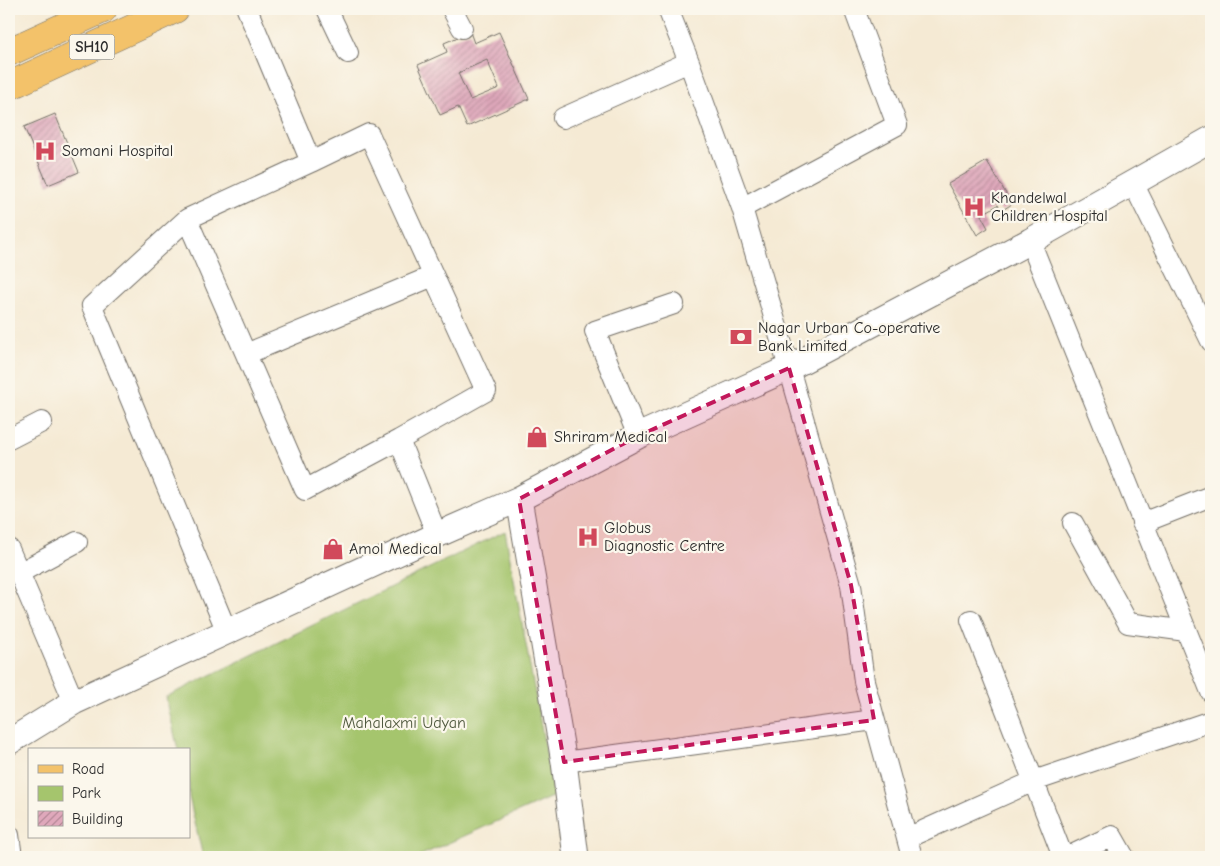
<svg xmlns="http://www.w3.org/2000/svg" width="1220" height="866" viewBox="0 0 1220 866" font-family="'Comic Neue',sans-serif">
  <style>
    .park { fill: #a5c56d; stroke: #68784c }
    .building { fill: url(#building-hatch); fill-rule: evenodd }
    .lines { fill: none; stroke-linecap: round; stroke-linejoin: round }
    .minor-casing { stroke: #726e66; stroke-width: 22 }
    .tertiary-casing { stroke: #726e66; stroke-width: 27 }
    .primary-casing { stroke: #726e66; stroke-width: 29 }
    .minor { stroke: #fff; stroke-width: 20 }
    .tertiary { stroke: #fff; stroke-width: 25 }
    .primary { stroke: #f3c26a; stroke-width: 28 }
    .marked { fill: #c2185b; fill-opacity: 0.2; stroke: #c2185b; stroke-width: 4; stroke-dasharray: 10 6; stroke-linejoin: round }
    .labels { text-anchor: middle; dominant-baseline: central; stroke-width: 4.5; stroke-linejoin: round; paint-order: stroke }
    .shield { fill: #fbf7ec; stroke: #696865; stroke-width: 1 }
    .shield-label { font-size: 15px; font-weight: bold; fill: #2b2b2b }
    .poi-label { font-size: 16px; fill: #2b2b2b; stroke: #fbf7ec; text-anchor: start }
    .park-label { font-size: 16px; fill: #50593f; stroke: #fbf7ec }
  </style>
  <defs>
    <pattern id="building-hatch" width="6" height="6" patternUnits="userSpaceOnUse" patternTransform="scale(1.25)"><rect width="6" height="6" fill="#dfa8bb"/><path d="M-1 1l2-2M0 6l6-6M5 7l2-2" fill="none" stroke="#b58998"/></pattern>
  </defs>
  <rect width="100%" height="100%" fill="#fbf7ec"/>
  <filter id="ink" filterUnits="userSpaceOnUse"><feTurbulence type="fractalNoise" baseFrequency=".02" numOctaves="2"/><feDisplacementMap in="SourceGraphic" scale="10" xChannelSelector="R" yChannelSelector="G"/><feConvolveMatrix kernelMatrix="1 2 1 2 8 2 1 2 1" color-interpolation-filters="sRGB"/></filter>
  <filter id="wash" filterUnits="userSpaceOnUse"><feTurbulence type="fractalNoise" baseFrequency=".0096" numOctaves="4" result="noise"/><feDisplacementMap in="SourceGraphic" scale="20" xChannelSelector="R" yChannelSelector="G"/><feGaussianBlur stdDeviation="1.12" result="paint"/><feColorMatrix in="noise" values="0 0 0 0 0 0 0 0 0 0 0 0 0 0 0 0 0 1.4 0 .05"/><feComposite in="paint" operator="in"/></filter>
  <g filter="url(#wash)">
    <rect width="100%" height="100%" fill="#f5ead4"/>
    <path class="park" d="M505,531L554,796L417,857H203L189,797V750H178L166,697Z"/>
    <g id="blocks">
      <path class="building" d="M470,32L474,43L499,32L529,99L467,127L458,107L440,115L418,65L447,52L444,43ZM487,60L499,88L470,100L458,73Z
        M55,114L79,172L48,185L24,127Z
        M987,161L1012,204L1001,211L998,205L981,215L988,228L977,235L948,184Z"/>
    </g>
  </g>
  <g filter="url(#ink)">
    <use href="#blocks" fill-opacity="0" stroke="#726e66" stroke-width="1"/>
    <g class="lines">
      <g class="minor-casing">
        <path id="minor" d="M247,9L311,162L187,219L305,490L399,440L437,535
          M327,9L348,53
          M452,9L462,28
          M668,9L689,62L742,208L789,368L851,585L864,681L912,857
          M563,118L689,62
          M311,162L369,134L486,391L399,440
          M1133,183L1211,341
          M742,208L897,125L854,9
          M187,219L92,306L227,632
          M1030,241L1211,692
          M246,354L433,276
          M638,436L595,331L674,304
          M9,439L42,422
          M1073,523L1128,623L1186,631
          M1142,523L1211,496
          M9,549L74,702
          M19,573L77,542
          M971,620L1063,857
          M564,762L874,720
          M9,835L12,857
          M907,838L1034,781L1211,721
          M1068,857L1112,836L1124,857"/>
      </g>
      <g class="tertiary-casing">
        <path id="tertiary" d="M519,499L564,762L576,857
          M9,742L74,702L437,535L519,499L638,436L789,368L1030,241L1211,139"/>
      </g>
      <g class="primary-casing">
        <path id="primary" d="M9,52L103,9
          M9,86L175,9"/>
      </g>
      <use href="#minor" class="minor"/>
      <use href="#tertiary" class="tertiary"/>
      <use href="#primary" class="primary"/>
    </g>
  </g>
  <path class="marked" d="M789,368L851,585L874,720L564,762L519,499L638,436Z"/>
  <defs>
    <g id="hospital-bare" transform="scale(1.725)"><path d="M-5-5h3v3.5h4V-5h3V5h-3V1.5h-4V5h-3Z" fill="#d1495b" stroke="#fbf7ec" stroke-width="2.5" paint-order="stroke"/></g>
    <g id="bank-bare" transform="scale(1.725)"><path d="M-6-4H6V4H-6ZM0-2.3a2.3 2.3 0 1 0 0 4.6a2.3 2.3 0 1 0 0-4.6Z" fill="#d1495b" stroke="#fbf7ec" stroke-width="2.5" paint-order="stroke"/></g>
    <g id="shop-bare" transform="scale(1.725)"><path d="M-5-2.5h2.3a2.7 3.5 0 0 1 5.4 0H5L5.5 6h-11ZM-1.5-2.5h3a1.5 2.3 0 0 0-3 0Z" fill="#d1495b" stroke="#fbf7ec" stroke-width="2.5" paint-order="stroke"/></g>
  </defs>
  <g fill-rule="evenodd">
    <use href="#hospital-bare" x="45" y="151"/>
    <use href="#hospital-bare" x="974" y="207"/>
    <use href="#bank-bare" x="741" y="337"/>
    <use href="#shop-bare" x="537" y="437"/>
    <use href="#hospital-bare" x="588" y="537"/>
    <use href="#shop-bare" x="333" y="549"/>
  </g>
  <g class="labels">
    <rect class="shield" x="69.5" y="34.5" width="45" height="25" rx="4"/>
    <g class="shield-label">
      <text x="92" y="47">SH10</text>
    </g>
    <g class="poi-label">
      <text x="62" y="151">Somani Hospital</text>
      <text x="991" y="198">Khandelwal<tspan x="991" dy="18">Children Hospital</tspan></text>
      <text x="758" y="328">Nagar Urban Co-operative<tspan x="758" dy="18">Bank Limited</tspan></text>
      <text x="554" y="437">Shriram Medical</text>
      <text x="604" y="528">Globus<tspan x="604" dy="18">Diagnostic Centre</tspan></text>
      <text x="349" y="549">Amol Medical</text>
    </g>
    <g class="park-label">
      <text x="404" y="723">Mahalaxmi Udyan</text>
    </g>
  </g>
  <rect width="1220" height="866" fill="none" stroke="#fbf7ec" stroke-width="30"/>
  <rect x="28" y="748" width="162" height="90" fill="#fbf7ec" stroke="#a8a59f"/>
  <rect x="38" y="765" width="25" height="8" fill="#f3c26a" stroke="#a8a59f"/>
  <text x="72" y="774" font-size="15" fill="#2b2b2b">Road</text>
  <rect x="38" y="786" width="25" height="15" fill="#a5c56d" stroke="#a8a59f"/>
  <text x="72" y="798" font-size="15" fill="#2b2b2b">Park</text>
  <rect x="38" y="811" width="25" height="15" fill="url(#building-hatch)" stroke="#a8a59f"/>
  <text x="72" y="824" font-size="15" fill="#2b2b2b">Building</text>
</svg>
